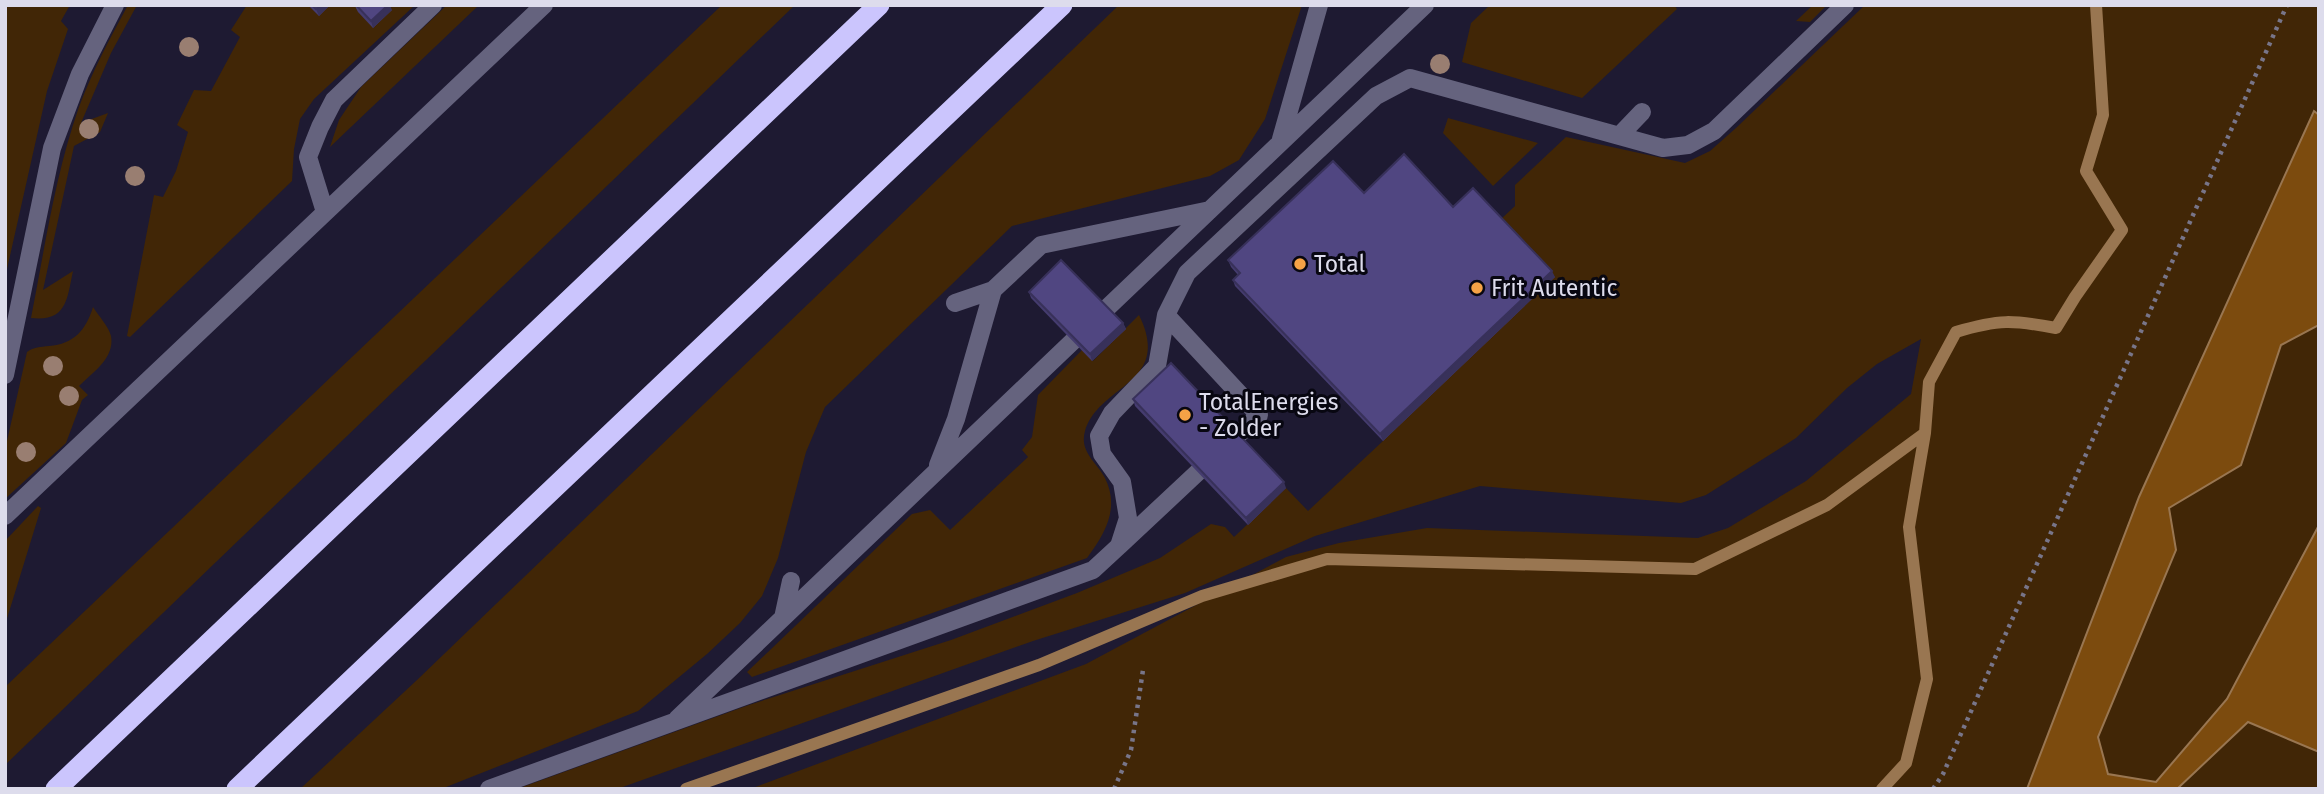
<svg xmlns="http://www.w3.org/2000/svg" width="2324" height="794" viewBox="0 0 2324 794" font-family="'Fira Sans',sans-serif">
  <style>
    .green { fill: #412606 }
    .water { fill: #7c4b0e; stroke: #997651; stroke-width: 2 }
    .lines { fill: none; stroke-linecap: round; stroke-linejoin: round }
    .stream { stroke: #997651; stroke-width: 12 }
    .path { stroke: #787589; stroke-width: 4.5; stroke-dasharray: 3.5 5; stroke-linecap: butt }
    .minor { stroke: #65637e; stroke-width: 18 }
    .highway { stroke: #cbc5fd; stroke-width: 21 }
    .tree { fill: #997e71 }
    .wall { fill: #453c6f }
    .shaded-wall { fill: #38315a }
    .building { fill: #504681; stroke: #38315a; stroke-width: 2 }
    .poi-dot { fill: #f5a246; stroke: #080711; stroke-width: 2.5 }
    .labels { text-anchor: middle; dominant-baseline: central; stroke-width: 6; stroke-linejoin: round; paint-order: stroke }
    .poi-label { font-size: 23px; fill: #dddcec; stroke: #080711; text-anchor: start }
  </style>
  <rect width="100%" height="100%" fill="#1e1a32"/>
  <path class="green" d="M5,5H70L61,21L68,29L47,91L5,278Z
    M128,5H137L111,53L81,123L108,113L100,132L74,146L43,290L73,271C67,299 67,322 31,318C45,247 55,175 79,107C92,72 110,38 128,5Z
    M247,5H415L314,99L300,119L294,149L292,181L130,337L127,336L154,195L163,197L176,171L188,132L177,125L194,90L211,91L240,37L231,30Z
    M447,5H479L330,147L339,120L361,87Z
    M722,5H795L5,765V687Z
    M1119,5H1302L1265,119L1239,160L1210,176L1012,226L825,407L806,452L778,558L762,596L740,623L707,654L638,711L441,789H300L417,680Z
    M1490,5H1674L1677,9L1582,98L1462,62L1471,23Z
    M1813,5H1827L1810,22L1796,21Z
    M1865,5H2319V789H750L1086,664L1286,557L1339,543L1427,528L1698,538L1728,528L1806,481L1911,394L1921,339L1877,364L1847,388L1796,438L1706,495L1681,503L1480,486L1315,536L1185,593L1033,641L617,789H517L749,705L951,640L1077,593L1160,558L1211,524L1225,527L1234,537L1286,488L1308,511L1383,441L1500,220L1515,206V185L1566,137L1685,163L1710,151L1736,128Z
    M1448,118L1538,143L1493,186L1443,133Z
    M93,307C98,315 109,327 111,336C115,358 93,372 79,386L88,395L82,400L66,443L5,499V450L27,352C34,347 40,347 49,346C74,344 86,330 93,307Z
    M1139,315C1173,384 1099,384 1085,431C1079,452 1097,462 1105,478C1120,508 1105,534 1087,558L752,677L747,672L912,514L930,510L950,530L1028,457L1022,450L1032,437L1038,395L1082,350L1093,361Z
    M38,506L41,508L5,625V541Z"/>
  <path class="water" d="M2314,111L2319,115V325L2281,345L2241,465L2169,508L2176,550L2098,737L2108,774L2156,782L2227,699L2319,525V752L2248,722L2177,789H2027L2139,497Z"/>
  <g class="lines">
    <path class="stream" d="M686,789L1039,665L1202,596L1327,559L1695,569L1827,505L1925,433L1929,382L1956,332C1999,319 2013,320 2056,328L2075,297L2122,230L2086,171L2103,115L2096,5
      M1882,789L1906,763L1927,679L1909,527L1925,433"/>
    <path class="path" d="M1114,789L1131,750L1143,670
      M1933,789L1943,774L2287,5"/>
    <path class="minor" d="M1620,135L1642,112
      M1281,139L1319,5
      M325,212L308,157L320,127L334,100L433,5
      M955,303L993,290
      M1106,309L1425,5
      M1166,315L1259,415L1237,436
      M5,375L52,148L80,74L115,5
      M938,465L956,419L993,290L1041,245L1210,210
      M5,516L544,5
      M1119,546L1198,472
      M783,618L791,581
      M677,719L1073,341
      M489,789L1093,570L1119,546L1128,518L1122,482L1102,454L1099,436L1112,413L1157,366L1166,315L1187,273L1376,96L1410,78L1663,148L1688,145L1714,131L1845,5"/>
    <path class="highway" d="M56,789L879,5
      M237,789L1062,5"/>
  </g>
  <g class="tree">
    <circle cx="189" cy="47" r="10"/>
    <circle cx="1440" cy="64" r="10"/>
    <circle cx="89" cy="129" r="10"/>
    <circle cx="135" cy="176" r="10"/>
    <circle cx="53" cy="366" r="10"/>
    <circle cx="69" cy="396" r="10"/>
    <circle cx="26" cy="452" r="10"/>
  </g>
  <path class="wall" d="M308,5H328L329,6L319,16Z
    M355,6L392,10L373,28L358,12Z
    M1364,193L1453,207L1555,277L1383,441L1235,286L1233,280L1238,275L1231,267L1228,260Z
    M1029,292L1123,323L1126,329L1092,361L1031,298Z
    M1133,399L1286,488L1248,525L1135,406Z"/>
  <path class="shaded-wall" d="M320,5H328L329,6L319,16L316,9Z
    M388,5H390L392,10L373,28L371,21Z
    M1552,271L1555,277L1383,441L1380,434Z
    M1123,323L1126,329L1092,361L1090,354Z
    M1284,482L1286,488L1248,525L1246,518Z"/>
  <path class="building" d="M312,5H320L316,9Z
    M356,5H388L371,21Z
    M1404,154L1453,207L1473,188L1552,271L1380,434L1233,280L1240,273L1228,260L1333,161L1364,193Z
    M1061,260L1123,323L1090,354L1029,292Z
    M1171,363L1284,482L1246,518L1133,399Z"/>
  <g class="poi-dot">
    <circle cx="1300" cy="264" r="7"/>
    <circle cx="1477" cy="288" r="7"/>
    <circle cx="1185" cy="415" r="7"/>
  </g>
  <g class="labels">
    <g class="poi-label">
      <text x="1314" y="264">Total</text>
      <text x="1491" y="288">Frit Autentic</text>
      <text x="1199" y="402">TotalEnergies<tspan x="1199" dy="26">- Zolder</tspan></text>
    </g>
  </g>
  <rect width="2324" height="794" fill="none" stroke="#dddcec" stroke-width="14"/>
</svg>
